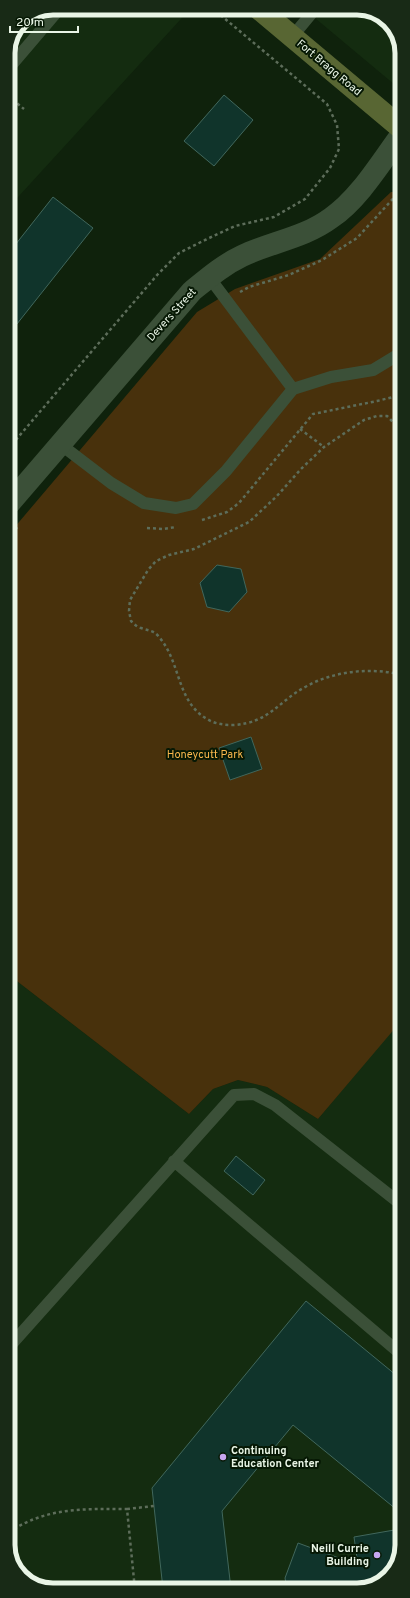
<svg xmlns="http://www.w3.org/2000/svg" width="410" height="1598" viewBox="0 0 410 1598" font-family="Overpass,sans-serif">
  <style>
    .built { fill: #142c10 }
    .green { fill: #48310c }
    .building { fill: #10342b; stroke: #41675c }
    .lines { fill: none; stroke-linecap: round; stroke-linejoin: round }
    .path { stroke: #5d6d5a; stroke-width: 2.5; stroke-dasharray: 3 3; stroke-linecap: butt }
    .service { stroke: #3b5038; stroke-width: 12 }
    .tertiary { stroke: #3b5038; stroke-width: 22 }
    .secondary { stroke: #586633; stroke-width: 22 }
    .poi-dot { fill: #c6a6f0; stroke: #061804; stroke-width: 1.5 }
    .labels { text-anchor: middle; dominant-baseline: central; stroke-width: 4; stroke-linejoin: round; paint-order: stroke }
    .street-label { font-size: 11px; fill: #e9f5e6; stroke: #061804 }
    .park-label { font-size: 11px; fill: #fab74d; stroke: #061804 }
    .poi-label { font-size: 11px; font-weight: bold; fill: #e9f5e6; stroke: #061804; text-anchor: start }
    .rim { fill: none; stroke: #e9f5e6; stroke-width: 5 }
  </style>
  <rect width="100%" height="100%" fill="#0f220c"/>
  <path class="built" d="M53,8H191L8,208V53L21,21Z
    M303,8H363L387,19L401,44V90Z
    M9,975L189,1114L213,1089L238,1080L267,1087L318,1119L402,1018V1545L391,1574L366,1589L47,1590L23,1579L9,1554Z"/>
  <path class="green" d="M391,192H401L402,1020L318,1119L267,1087L238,1080L213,1089L189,1114L9,975L8,535L197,312L235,289L320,259Z"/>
  <path class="building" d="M224,95L253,120L214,166L184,141Z
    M53,197L93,228L9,334L8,254Z
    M217,565L241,569L247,592L229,612L207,607L200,583Z
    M251,737L262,769L230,780L219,748Z
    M236,1156L265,1180L253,1195L224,1171Z
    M306,1301L402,1380V1514L293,1425L222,1511L231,1589H163L152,1488Z
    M400,1529L402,1545L391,1574L366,1589H287L285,1578L298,1543L358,1565L354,1537Z"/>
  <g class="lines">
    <path class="path" d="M8,96L24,109
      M240,292L249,287L289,275L322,260L357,238L401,190
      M300,429L324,447
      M401,442L400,429L387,416H377L364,420L324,447L301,469L276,497L249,522L194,549L169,555L156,561L148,570L130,600L129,611L131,621C134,624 137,627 141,628C148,631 154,630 159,637C181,662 176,701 207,719C215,724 224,725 233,725C270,723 278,701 307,686C334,671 372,667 402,675
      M8,449L158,274L179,253L205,240L235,226L274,217L305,199L330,168L339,149L337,125L327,104L212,8
      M202,520L227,512L239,503L313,414L377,401L401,395
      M147,528L164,529L176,527
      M8,539L19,525
      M127,1509L154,1506
      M9,1532C47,1507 84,1509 127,1509L135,1590"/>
    <path class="service" d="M159,11L162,8
      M292,37L316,8
      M8,69L60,8
      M209,277L293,389
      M60,444L111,483L144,503L176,508L193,504L226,471L293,389L331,377L373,370L401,353
      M174,1161L402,1355
      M9,1347L234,1095L254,1094L275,1105L402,1205"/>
    <path class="tertiary" d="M8,505L192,291C208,278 223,265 242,256C271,242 304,238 331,218C359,199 381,162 401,135"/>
    <path class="secondary" d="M258,8L401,128"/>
  </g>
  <g class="poi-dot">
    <circle cx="223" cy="1457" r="4"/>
    <circle cx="377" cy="1555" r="4"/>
  </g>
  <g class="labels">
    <g class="street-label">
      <text transform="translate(329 68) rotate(40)">Fort Bragg Road</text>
      <text transform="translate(172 315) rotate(-48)">Devers Street</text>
    </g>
    <g class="park-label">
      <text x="205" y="755">Honeycutt Park</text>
    </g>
    <g class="poi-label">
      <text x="231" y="1451">Continuing<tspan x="231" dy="13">Education Center</tspan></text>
      <text x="369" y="1549" text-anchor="end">Neill Currie<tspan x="369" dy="13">Building</tspan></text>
    </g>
  </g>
  <path d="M0 0H410V1598H0ZM53 15H357A38 38 0 0 1 395 53V1545A38 38 0 0 1 357 1583H53A38 38 0 0 1 15 1545V53A38 38 0 0 1 53 15Z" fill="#182a16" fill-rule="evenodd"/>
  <path class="rim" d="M53 15H357A38 38 0 0 1 395 53V1545A38 38 0 0 1 357 1583H53A38 38 0 0 1 15 1545V53A38 38 0 0 1 53 15Z"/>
  <path d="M10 26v6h68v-6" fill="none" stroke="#e9f5e6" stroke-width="2"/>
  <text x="16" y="26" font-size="12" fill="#e9f5e6" stroke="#061804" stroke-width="3" paint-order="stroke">20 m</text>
</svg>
